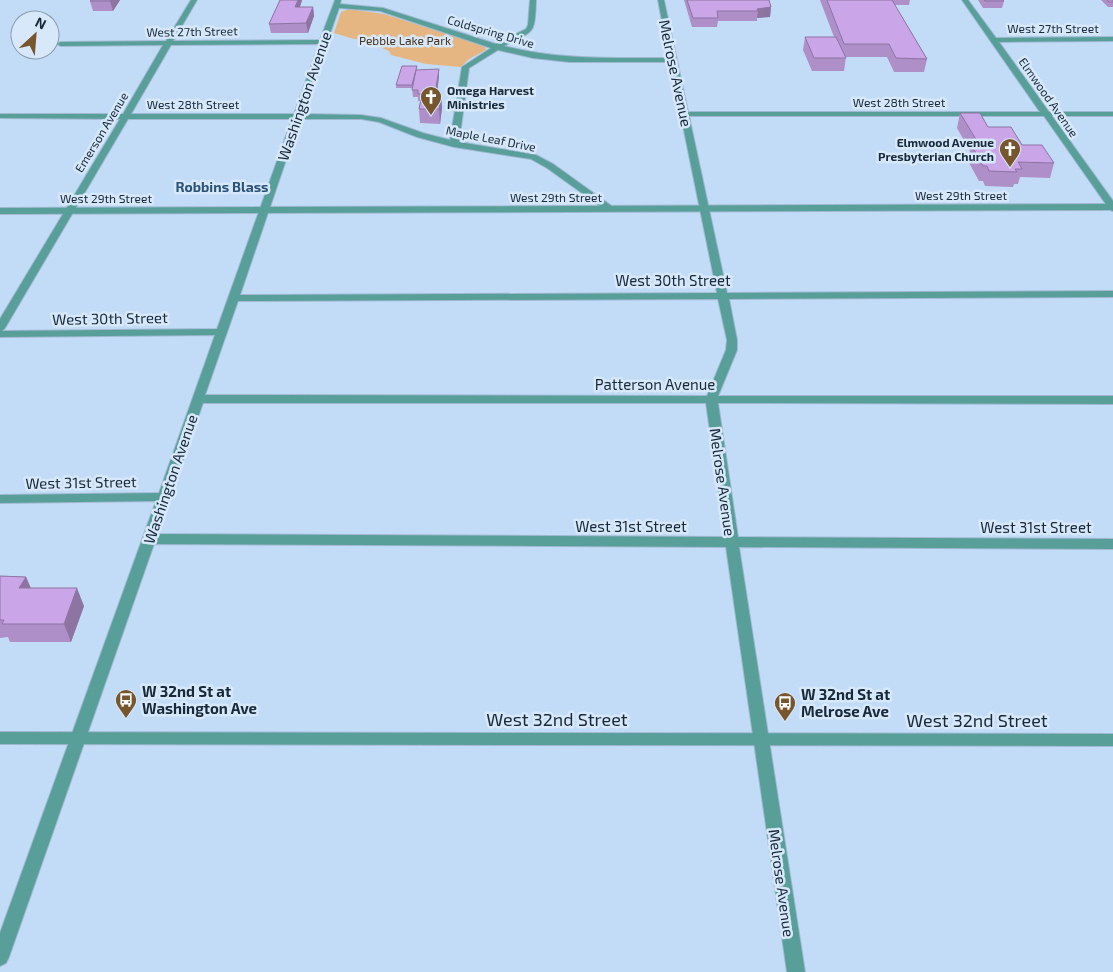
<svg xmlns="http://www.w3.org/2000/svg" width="1113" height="972" viewBox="0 0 1113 972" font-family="'Exo 2',sans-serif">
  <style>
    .green { fill: #e5b682 }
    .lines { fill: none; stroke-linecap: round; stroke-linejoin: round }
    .minor-casing { stroke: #a0b8d1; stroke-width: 2 }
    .tertiary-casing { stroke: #a0b8d1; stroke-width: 2 }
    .minor { fill: #589f99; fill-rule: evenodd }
    .tertiary { fill: #589f99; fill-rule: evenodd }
    .wall { fill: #ae8fc8 }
    .shaded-wall { fill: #8d74a3 }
    .building { fill: #caa6e9; stroke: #8d74a3 }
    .labels { text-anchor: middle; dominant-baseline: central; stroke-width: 5; stroke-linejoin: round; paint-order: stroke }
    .far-street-label { font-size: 12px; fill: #18293a; stroke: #d6e8fa }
    .far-park-label { font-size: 12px; fill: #483116; stroke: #d6e8fa }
    .far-poi-label { font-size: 12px; font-weight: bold; fill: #18293a; stroke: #d6e8fa; text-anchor: start }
    .far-neighbourhood-label { font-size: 14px; font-weight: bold; fill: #2b5379; stroke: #d6e8fa }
    .street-label { font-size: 15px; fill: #18293a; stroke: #d6e8fa }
    .poi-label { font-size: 15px; font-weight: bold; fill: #18293a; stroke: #d6e8fa; text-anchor: start }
    .near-street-label { font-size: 18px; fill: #18293a; stroke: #d6e8fa }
  </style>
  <rect width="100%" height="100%" fill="#c2dcf7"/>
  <path class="green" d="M349,9L384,14L485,46L486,50L469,59L461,67L426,64L391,55L389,51L361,39H354L334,33L341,12Z"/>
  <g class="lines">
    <g class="minor-casing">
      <path id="minor" d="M191,0H197L173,41L320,40L335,0H341L340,4L383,8L496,44L526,29L528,25L530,0H536C535,36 534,30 504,46C558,60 613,58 669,58L658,0H664L688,112H1040L962,0H968L996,38L1113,37V41L999,42L1049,112H1113V116H1052L1113,201V211L1110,210L1044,116H689L727,293L1113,291V297L729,299L737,340V350L718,396H1113V404L718,403L738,537L1113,539V549L739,547L805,972H787L726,547L154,544L9,957L6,963L0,966V933L156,501L0,503V495L159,493L215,335L0,337V319L120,119L0,118V114H123L163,45L61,46L57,44L61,42L166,41ZM339,8L380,11L491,48L462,67L450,140L423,133L381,118L361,115L302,114ZM319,44L294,114H131L171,45ZM498,50L533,58L569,62H670L717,293L240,295L300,119H361L379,122L417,137L454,147L531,159L547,168L607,211H613V207L553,164L536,155L459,142L469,68ZM128,119H292L217,329L2,331L5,328ZM718,299L727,340L726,350L707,396L205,395L238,301ZM203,403H706L725,537L157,534Z"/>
    </g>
    <g class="tertiary-casing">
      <path id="tertiary" d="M1113,204V210L0,214V208Z
        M0,732L1113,734V746L0,744Z"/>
    </g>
    <use href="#minor" class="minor"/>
    <use href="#tertiary" class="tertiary"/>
  </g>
  <path class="wall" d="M91,0H120L113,11H93L90,1Z
    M280,0H302L300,7H313L314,16L308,33H271L269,24Z
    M684,0H769L771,7L770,17L757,18V21H718L717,27H692Z
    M820,0H910L909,5H894L927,59L924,72H894L887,57H846L844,71H812L803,50L805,37H834Z
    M978,0H1003L1004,1L1002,8H983Z
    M1101,0H1113V7H1108Z
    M417,70L439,76L437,94H441L442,108L440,124L420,123L419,109L421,101H418V97H413L412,88H396V85Z
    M960,113L1022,145L1054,163L1050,178L1020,177L1018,184H1014L1013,187L985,186L983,181H979L968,161L970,151L957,128Z
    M0,576L26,577L31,588L84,606L71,642H10L8,637L0,638Z"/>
  <path class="shaded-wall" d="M111,0H120L113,11L110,1Z
    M298,0H302L297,16L295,7Z
    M313,7L314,16L308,33L306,23Z
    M771,7L770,17L757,18L758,11L757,9Z
    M439,69V76L436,101L435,94Z
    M441,94L442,108L440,124L439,109Z
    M26,577L33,594L19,588Z
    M77,588L84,606L71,642L64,624Z"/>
  <path class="building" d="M91,0H111L110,1H90Z
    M280,0H298L295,7H313L306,23L269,24Z
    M687,0H769L771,7L757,9L758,11H717L718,18H693Z
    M827,0H892L927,59L896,58L889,44H844Z
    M984,0H1003L1004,1H985Z
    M1107,0H1113V2H1109Z
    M805,37H836L846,58H814Z
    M402,66H417L412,85H396Z
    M439,69L435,94H418V90H412L416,70Z
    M422,94H441L439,109H419Z
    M960,113H980L988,127H1011L1022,145H1042L1054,163L1018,162L1022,169H1015L1017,172L989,171L987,166H983L972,146H980Z
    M0,576L26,577L19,588H77L64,624H2L4,620H0Z"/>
  <defs>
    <g id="church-pin" transform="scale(1.125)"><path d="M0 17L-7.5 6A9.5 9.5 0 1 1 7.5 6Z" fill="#77552d" stroke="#d6e8fa"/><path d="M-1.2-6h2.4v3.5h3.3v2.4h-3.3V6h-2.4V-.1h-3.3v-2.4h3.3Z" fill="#fff"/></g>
    <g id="bus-pin" transform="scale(1.125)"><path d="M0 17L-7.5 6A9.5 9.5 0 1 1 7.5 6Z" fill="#77552d" stroke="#d6e8fa"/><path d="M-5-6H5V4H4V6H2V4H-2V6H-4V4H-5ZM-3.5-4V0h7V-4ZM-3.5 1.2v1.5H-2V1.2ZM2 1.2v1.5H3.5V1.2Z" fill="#fff"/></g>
  </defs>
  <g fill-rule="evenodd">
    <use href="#church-pin" x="431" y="97"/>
    <use href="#church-pin" x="1010" y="149"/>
    <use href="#bus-pin" x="126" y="700"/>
    <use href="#bus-pin" x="785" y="703"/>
  </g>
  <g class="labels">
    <g class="far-street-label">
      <text x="1053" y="28">West 27th Street</text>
      <text transform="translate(192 31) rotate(-1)">West 27th Street</text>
      <text transform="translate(491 31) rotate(16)">Coldspring Drive</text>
      <text transform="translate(1049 97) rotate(55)">Elmwood Avenue</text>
      <text x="899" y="102">West 28th Street</text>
      <text x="193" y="104">West 28th Street</text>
      <text transform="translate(101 132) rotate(-59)">Emerson Avenue</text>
      <text transform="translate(491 138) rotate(11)">Maple Leaf Drive</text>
      <text x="961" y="195">West 29th Street</text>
      <text x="556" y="197">West 29th Street</text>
      <text x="106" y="198">West 29th Street</text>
    </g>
    <g class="far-park-label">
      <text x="405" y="40">Pebble Lake Park</text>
    </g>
    <g class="far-poi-label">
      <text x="447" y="90">Omega Harvest<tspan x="447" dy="14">Ministries</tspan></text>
      <text x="994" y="142" text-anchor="end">Elmwood Avenue<tspan x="994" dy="14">Presbyterian Church</tspan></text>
    </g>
    <g class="far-neighbourhood-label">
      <text x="222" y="186">Robbins Blass</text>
    </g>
    <g class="street-label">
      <text transform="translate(676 73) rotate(78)">Melrose Avenue</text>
      <text transform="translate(304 96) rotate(-71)">Washington Avenue</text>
      <text x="673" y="280">West 30th Street</text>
      <text transform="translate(110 318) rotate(-1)">West 30th Street</text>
      <text x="655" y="384">Patterson Avenue</text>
      <text transform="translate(170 479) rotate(-71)">Washington Avenue</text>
      <text transform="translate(81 482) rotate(-1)">West 31st Street</text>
      <text transform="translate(723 482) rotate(82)">Melrose Avenue</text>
      <text x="631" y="526">West 31st Street</text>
      <text x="1036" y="527">West 31st Street</text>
      <text transform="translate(782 883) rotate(82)">Melrose Avenue</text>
    </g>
    <g class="poi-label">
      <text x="142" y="691">W 32nd St at<tspan x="142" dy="17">Washington Ave</tspan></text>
      <text x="801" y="694">W 32nd St at<tspan x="801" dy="17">Melrose Ave</tspan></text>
    </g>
    <g class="near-street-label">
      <text x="557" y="719">West 32nd Street</text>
      <text x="977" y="720">West 32nd Street</text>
    </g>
  </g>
  <g transform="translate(35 35) rotate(26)"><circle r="24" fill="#d6e8fa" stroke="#8a9cad"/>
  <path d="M0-4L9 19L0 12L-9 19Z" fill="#77552d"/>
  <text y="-8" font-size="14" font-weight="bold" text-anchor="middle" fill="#18293a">N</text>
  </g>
</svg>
